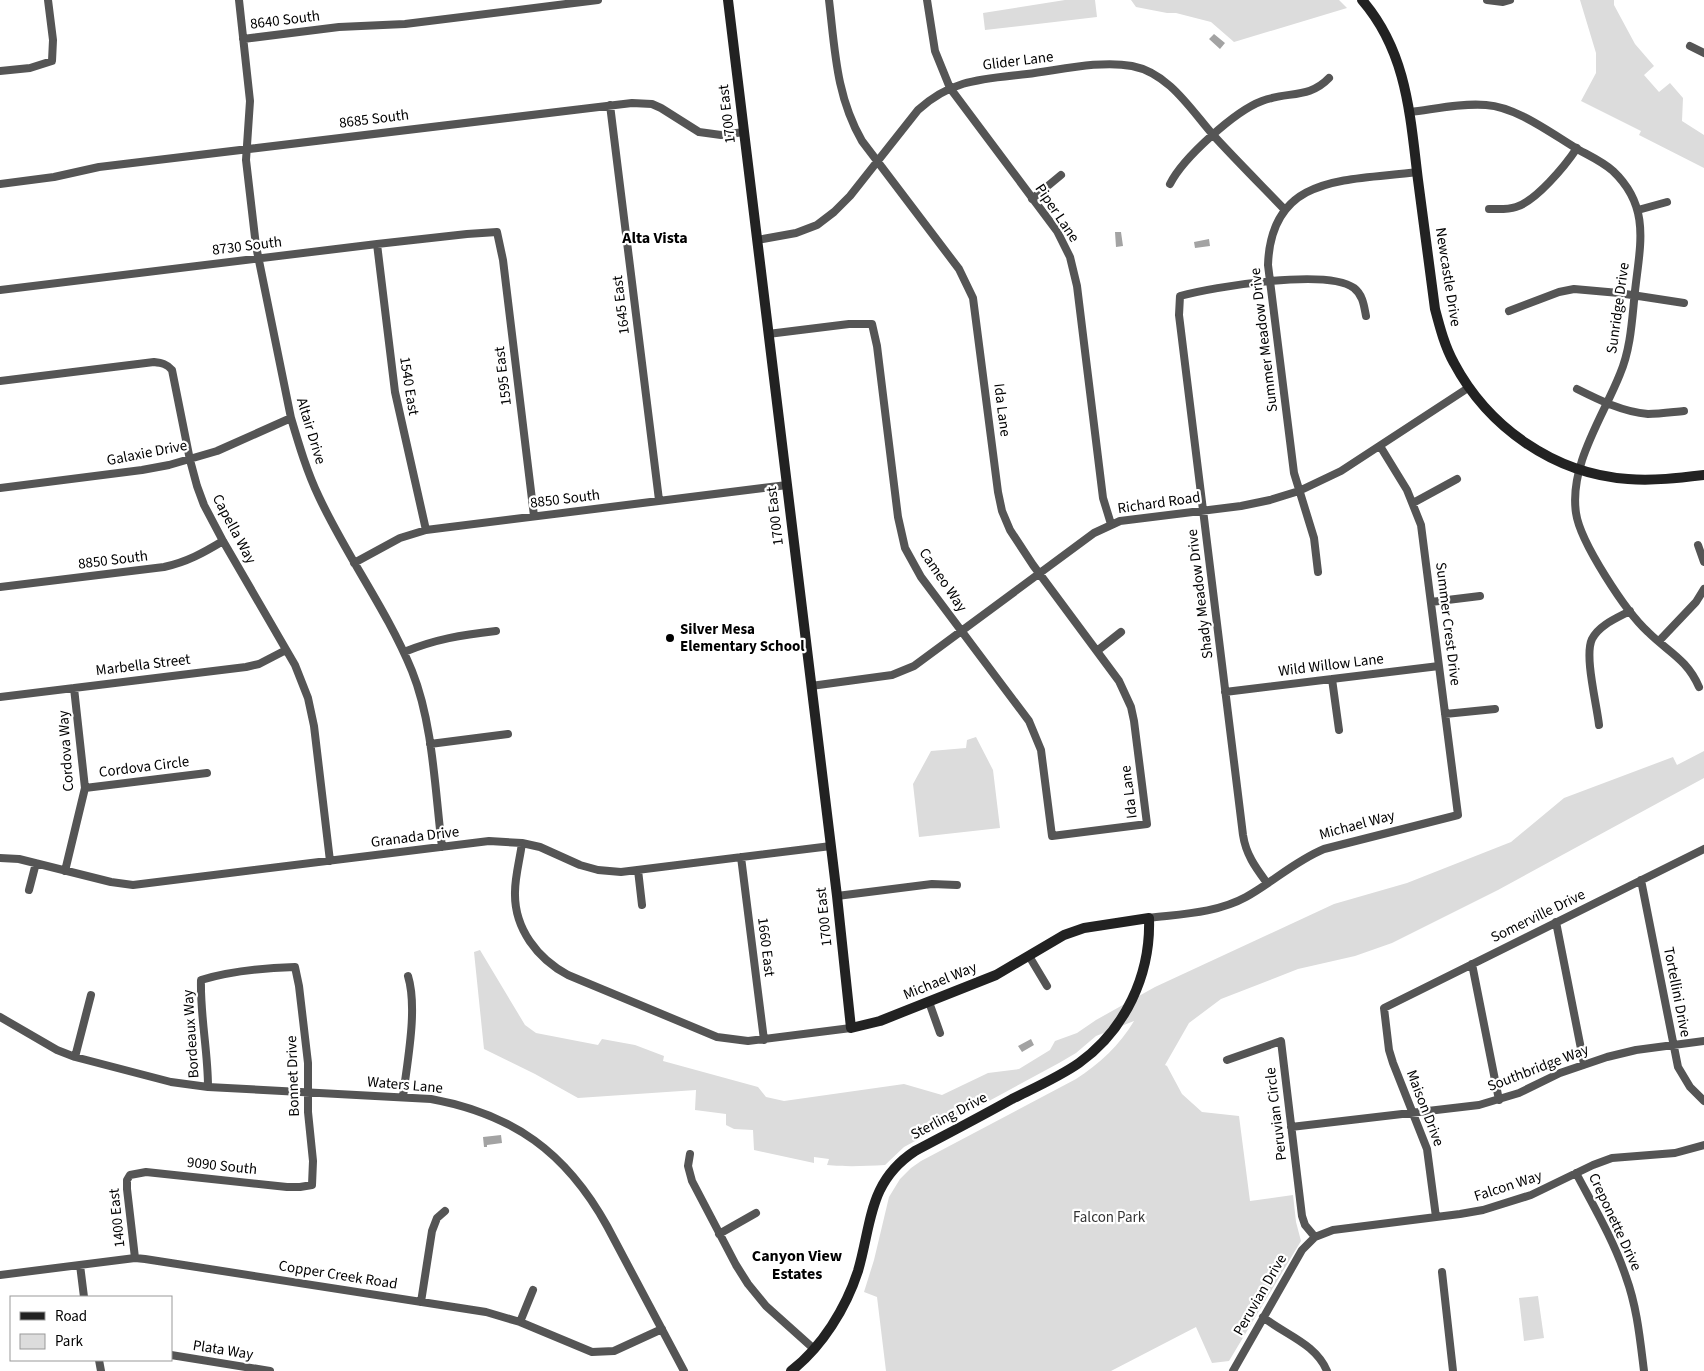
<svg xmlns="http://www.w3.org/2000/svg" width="1704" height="1371" viewBox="0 0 1704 1371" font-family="'Source Sans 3',sans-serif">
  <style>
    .green { fill: #dcdcdc }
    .water { fill: #a3a3a3 }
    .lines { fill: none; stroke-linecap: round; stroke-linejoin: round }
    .street { stroke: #555; stroke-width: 8 }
    .secondary { stroke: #222; stroke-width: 10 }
    .poi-dot { fill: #000; stroke: #fff; stroke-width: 2 }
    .labels { text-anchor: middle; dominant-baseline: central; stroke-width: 4.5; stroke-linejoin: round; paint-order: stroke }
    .street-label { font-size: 15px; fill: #000; stroke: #fff }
    .poi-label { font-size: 15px; font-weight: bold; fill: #000; stroke: #fff; text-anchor: start }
    .park-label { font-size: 15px; fill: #333; stroke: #fff }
    .neighbourhood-label { font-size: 16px; font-weight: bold; fill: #000; stroke: #fff }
  </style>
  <rect width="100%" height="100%" fill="#fff"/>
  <path class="green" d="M1065,0H1095L1097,17L985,30L983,13Z
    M1131,0H1339L1347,8L1234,42L1211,22L1176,13H1167L1136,7Z
    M1580,0H1614V5L1635,44L1654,66L1644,75L1659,92L1670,83L1683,98L1682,121L1704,135V168L1639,135L1641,131L1581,101L1596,73V53Z
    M976,737L993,770L1000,828L919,837L913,784L931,751L966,748L967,740Z
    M1704,751V778L1498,890L1392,943L1355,956L1298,969L1221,999L1189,1023L1165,1065L1167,1066L1182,1094L1202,1112L1239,1116L1250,1201L1293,1195L1296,1222L1301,1241L1229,1361L1212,1363L1196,1327L1111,1371H886L877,1297L864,1292L874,1260L889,1197L900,1179L911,1168L921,1161L1076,1079C1099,1064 1120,1045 1134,1021L1096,1036L1076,1053L1059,1063L904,1147L885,1165C865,1166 847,1167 827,1165L829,1159L814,1157V1163L754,1150L753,1130L734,1129L726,1125V1114L695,1110L696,1090L578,1098L535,1074L484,1049L474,952L480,950L525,1025L536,1033L598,1045L602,1039L635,1045L664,1056L663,1061L758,1087L766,1097L784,1101L904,1084L942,1095L988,1073L1019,1069L1050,1050L1055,1041L1077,1033L1096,1020L1155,987L1334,904L1407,883L1511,842L1564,798L1673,757L1677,765Z
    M1538,1296L1544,1338L1524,1341L1519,1298Z"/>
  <path class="water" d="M1214,34L1225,43L1220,49L1209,39Z
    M1115,232H1121L1123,246L1116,247Z
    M1209,239L1210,246L1195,248L1194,242Z
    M1031,1039L1034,1045L1022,1052L1018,1046Z
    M501,1135L502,1143L487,1145V1147H484L483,1137Z"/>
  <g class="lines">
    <path class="street" d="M239,0L250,101L246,160L256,246L291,418C299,445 307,472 319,497C347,557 387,610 412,671C433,723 435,791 442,847
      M927,0L935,51L950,88L1057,231L1070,257L1077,286L1103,498L1111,524
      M1487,0L1503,2L1510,0
      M243,39L339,27L405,24L598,0
      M1690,46L1704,53
      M0,71L30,68L52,61L53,40L48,0
      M610,105L659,500
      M1410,112C1435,109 1461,103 1486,105C1517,107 1552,134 1579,150C1590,156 1603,162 1613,171C1651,207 1640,245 1635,291C1632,319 1631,348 1620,374C1603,417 1569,465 1576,513C1580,542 1626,612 1648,632C1668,652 1687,659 1699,687
      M0,184L54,177L99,167L632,103L652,104L661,108L699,132L721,135L744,132
      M1170,184C1183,158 1235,111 1262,101C1288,91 1309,99 1329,78
      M1032,199L1061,175
      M1489,209C1498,209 1507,210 1516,207C1536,201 1565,166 1577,148
      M1638,210L1667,202
      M757,240L796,233L817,225L834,212L850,196L918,110C952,79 983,79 1027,74C1060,70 1100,60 1132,66C1169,73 1191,110 1214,136C1237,161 1261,185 1285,210
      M377,244L395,392L426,530
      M0,290L377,244L467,234L497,232L503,260L534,516
      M1509,311L1559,292L1574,289L1619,293L1684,303
      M768,334L849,324H872L877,346L898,517L905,548L921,577L1029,721L1041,750L1052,836L1147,824L1134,721L1131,707L1119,681L1033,565L1010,530L1002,511L998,492L973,298L959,269L862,141C836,96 835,50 829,0
      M0,381L154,362C162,363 167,364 172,370L190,460L197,486L204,505L223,541L295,665L308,698L314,726L330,861
      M1577,389C1599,400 1623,412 1648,414C1660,414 1673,412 1684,411
      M0,488L142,470L169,465L217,451L291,418
      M1413,503L1457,479
      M1698,545L1704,562
      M354,563L400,538L426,530L787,485
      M1318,572L1314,538L1294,473L1268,265C1271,173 1348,181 1417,172
      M0,587L164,567C187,562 203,553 223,541
      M1431,602L1480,596
      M1659,641L1696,602L1704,589
      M1097,651L1121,632
      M404,652C436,639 461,635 496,631
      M1332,679L1339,730
      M811,686L892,675L914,666L1094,533L1120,521L1241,506L1270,500L1299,491L1341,471L1468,388
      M1225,692L1439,666
      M0,697L246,667L259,664L286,650
      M1445,714L1495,709
      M1599,725C1597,705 1584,656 1592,639C1599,625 1617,618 1630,611
      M430,744L508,734
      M85,788L207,773
      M522,843C520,859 515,876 515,892C514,929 538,959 568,975L717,1037L748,1041L851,1028
      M741,857L764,1040
      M0,858L19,859L111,882L133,885L489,841L522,843L540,847L580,865L598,870L621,872L831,846
      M638,870L642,905
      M65,871L85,788L74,688
      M1641,880L1678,1067L1690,1087L1704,1101
      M1267,883C1256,868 1246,855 1243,835L1179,315L1180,296C1213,287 1327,268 1354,288C1363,295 1364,306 1366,316
      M29,890L36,863
      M837,896L932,884L957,885
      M1149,918C1181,914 1217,913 1246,897C1273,882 1295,861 1324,849L1458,815L1421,525L1407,490L1380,446
      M1556,922L1584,1064
      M1029,956L1047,986
      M1472,964L1499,1100
      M929,1002L940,1033
      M0,1017L57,1050L75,1057L171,1082L208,1087L431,1099C513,1114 566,1152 607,1226L684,1371
      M75,1057L91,995
      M1227,1060L1281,1041L1302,1216L1305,1225L1315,1237
      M403,1097C407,1062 418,1009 408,976
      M1291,1127L1479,1105L1519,1093L1560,1073L1607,1057L1636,1050L1704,1041
      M690,1154L688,1166L692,1181L736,1265L748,1284L766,1306L814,1349
      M1576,1173C1594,1207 1614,1241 1626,1277C1637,1307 1640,1339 1644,1371
      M1436,1217L1427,1149L1393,1063L1389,1050L1384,1008L1704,849
      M719,1234L756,1213
      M135,1258L127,1189V1180L130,1175L146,1172L287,1187H300L312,1185L313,1161L308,1112V1063L299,986L295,967C263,968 231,971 201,980C200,1016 208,1051 208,1087
      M80,1265L84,1297
      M1442,1272L1453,1371
      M0,1275L135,1258L145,1259L486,1312L520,1322L592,1352L614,1351L662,1329
      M421,1302L432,1231L437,1218L445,1211
      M1263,1317C1285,1335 1315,1343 1327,1371
      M520,1322L533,1290
      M171,1355L270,1371
      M99,1360L101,1371
      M1233,1371L1302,1250L1315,1237L1333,1230L1460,1214L1483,1210L1531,1195L1593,1165L1612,1158L1675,1153L1704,1145"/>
    <path class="secondary" d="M728,0L837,896L851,1028L880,1021L996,975L1064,935L1084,928L1149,918C1151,975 1125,1030 1079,1063C1059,1077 1034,1088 1012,1099C980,1117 947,1134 915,1151C868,1182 872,1223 858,1271C846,1308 822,1347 791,1371
      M1362,0C1407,52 1410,115 1418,180C1424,223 1429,266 1435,309C1440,328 1445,347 1454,363C1488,427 1554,474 1628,479C1653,481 1679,478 1704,475"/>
  </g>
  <circle class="poi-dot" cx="670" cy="638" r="5"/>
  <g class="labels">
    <g class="street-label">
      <text transform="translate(285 20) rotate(-7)">8640 South</text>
      <text transform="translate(1018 61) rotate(-7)">Glider Lane</text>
      <text transform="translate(727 114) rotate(-97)">1700 East</text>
      <text transform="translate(374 119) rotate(-7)">8685 South</text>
      <text transform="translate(1057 213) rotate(56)">Piper Lane</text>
      <text transform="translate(247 246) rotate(-7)">8730 South</text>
      <text transform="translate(1448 277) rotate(81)">Newcastle Drive</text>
      <text transform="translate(621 305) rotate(-97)">1645 East</text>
      <text transform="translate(1618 308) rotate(-82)">Sunridge Drive</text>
      <text transform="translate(1264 340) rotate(-97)">Summer Meadow Drive</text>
      <text transform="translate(503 376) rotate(-97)">1595 East</text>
      <text transform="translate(409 386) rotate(81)">1540 East</text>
      <text transform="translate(1002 410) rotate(83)">Ida Lane</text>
      <text transform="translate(311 431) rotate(73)">Altair Drive</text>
      <text transform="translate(147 453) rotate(-11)">Galaxie Drive</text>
      <text transform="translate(565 499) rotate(-7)">8850 South</text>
      <text transform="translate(1159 503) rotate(-8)">Richard Road</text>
      <text transform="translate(775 516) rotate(-97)">1700 East</text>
      <text transform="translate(234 529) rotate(62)">Capella Way</text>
      <text transform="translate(113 560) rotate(-7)">8850 South</text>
      <text transform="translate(943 580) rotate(56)">Cameo Way</text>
      <text transform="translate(1200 594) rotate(-97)">Shady Meadow Drive</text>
      <text transform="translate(1448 624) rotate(83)">Summer Crest Drive</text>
      <text transform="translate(143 665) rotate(-7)">Marbella Street</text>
      <text transform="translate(1331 665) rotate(-7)">Wild Willow Lane</text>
      <text transform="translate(66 751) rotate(-94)">Cordova Way</text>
      <text transform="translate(144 767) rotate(-7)">Cordova Circle</text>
      <text transform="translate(1129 792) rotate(-97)">Ida Lane</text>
      <text transform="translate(1357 825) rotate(-15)">Michael Way</text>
      <text transform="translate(415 837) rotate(-7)">Granada Drive</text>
      <text transform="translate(1538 916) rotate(-26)">Somerville Drive</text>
      <text transform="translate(824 917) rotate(-96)">1700 East</text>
      <text transform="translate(766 947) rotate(83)">1660 East</text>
      <text transform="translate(940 981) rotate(-22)">Michael Way</text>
      <text transform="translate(1677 992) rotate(79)">Tortellini Drive</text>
      <text transform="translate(191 1034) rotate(-94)">Bordeaux Way</text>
      <text transform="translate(1538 1068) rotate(-21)">Southbridge Way</text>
      <text transform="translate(293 1076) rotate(-92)">Bonnet Drive</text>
      <text transform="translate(405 1085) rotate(5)">Waters Lane</text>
      <text transform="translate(1425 1108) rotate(69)">Maison Drive</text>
      <text transform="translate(1276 1114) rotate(-97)">Peruvian Circle</text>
      <text transform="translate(949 1116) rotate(-28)">Sterling Drive</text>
      <text transform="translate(222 1166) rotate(6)">9090 South</text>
      <text transform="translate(1508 1186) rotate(-18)">Falcon Way</text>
      <text transform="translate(117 1218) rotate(-96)">1400 East</text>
      <text transform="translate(1615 1222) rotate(65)">Creponette Drive</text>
      <text transform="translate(338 1275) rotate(9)">Copper Creek Road</text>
      <text transform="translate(1260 1295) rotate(-60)">Peruvian Drive</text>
      <text transform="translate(223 1350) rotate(9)">Plata Way</text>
    </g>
    <g class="poi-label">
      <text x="680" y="629">Silver Mesa<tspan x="680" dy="17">Elementary School</tspan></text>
    </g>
    <g class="park-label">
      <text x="1109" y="1217">Falcon Park</text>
    </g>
    <g class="neighbourhood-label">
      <text x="655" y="238">Alta Vista</text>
      <text x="797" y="1256">Canyon View<tspan x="797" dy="18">Estates</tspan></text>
    </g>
  </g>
  <rect x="10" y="1296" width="162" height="65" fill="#ffffff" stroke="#999999"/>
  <rect x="20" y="1312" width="25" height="8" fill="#222222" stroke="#999999"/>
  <text x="55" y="1321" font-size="15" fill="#000000">Road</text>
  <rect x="20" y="1334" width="25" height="15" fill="#dcdcdc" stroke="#999999"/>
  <text x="55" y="1346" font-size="15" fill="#000000">Park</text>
</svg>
